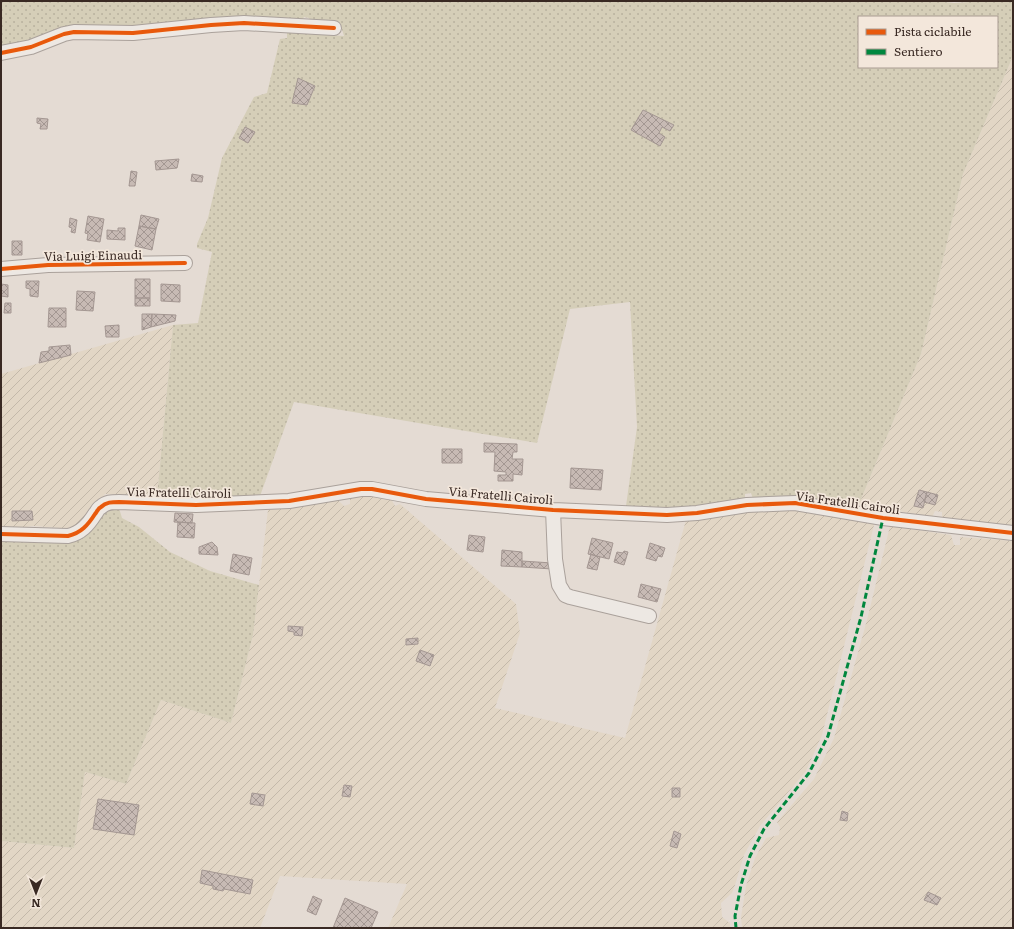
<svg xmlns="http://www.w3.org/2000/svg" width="1014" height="929" viewBox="0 0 1014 929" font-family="Literata,serif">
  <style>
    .farmland { fill: url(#farmland-furrows) }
    .grass { fill: url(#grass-dots); fill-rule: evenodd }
    .building { fill: url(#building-cross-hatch); stroke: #a49792 }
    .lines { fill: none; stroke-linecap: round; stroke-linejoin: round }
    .minor-casing { stroke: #aaa19b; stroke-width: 16 }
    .minor { stroke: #ede8e3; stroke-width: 14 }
    .quiet { stroke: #00873e; stroke-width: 3; stroke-dasharray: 6 3; stroke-linecap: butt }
    .cycleway-casing { stroke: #f3e7db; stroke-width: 6 }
    .cycleway { stroke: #e8590c; stroke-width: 4 }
    .labels { text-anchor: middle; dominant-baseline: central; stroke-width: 3.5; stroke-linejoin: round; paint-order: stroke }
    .street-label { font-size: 12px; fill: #392923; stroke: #f3e7db }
  </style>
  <defs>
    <pattern id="farmland-furrows" width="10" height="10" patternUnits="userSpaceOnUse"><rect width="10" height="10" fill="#e2d6c5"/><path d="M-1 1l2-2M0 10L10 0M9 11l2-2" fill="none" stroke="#c3b8a9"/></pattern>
    <pattern id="grass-dots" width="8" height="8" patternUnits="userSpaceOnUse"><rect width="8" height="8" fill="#d5ceb8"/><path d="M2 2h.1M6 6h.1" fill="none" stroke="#b8b19e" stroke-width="1.8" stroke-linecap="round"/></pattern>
    <pattern id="building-cross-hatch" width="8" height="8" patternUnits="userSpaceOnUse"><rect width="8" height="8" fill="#c7bab4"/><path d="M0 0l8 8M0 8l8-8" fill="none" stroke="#a39792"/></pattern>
  </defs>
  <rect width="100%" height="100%" fill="#e4dbd3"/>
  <path class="farmland" d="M1013,56V529L942,518V512L935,511L932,517L859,504L921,354L963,174Z
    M173,325L157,497L105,494L86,519L72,529L34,526L15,528L1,531V374Z
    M360,494L390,497L395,506L400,504L516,604L520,633L495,708L625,738L686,520L774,506L875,521L822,735L806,771L760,826L744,855L735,885L732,893L721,903L722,917L730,923V928H388L407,884L280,876L260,928H1V841L74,848L85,772L126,784L161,700L231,723L253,635L268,510L294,508L338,500L344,506L350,504V497Z
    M890,526L951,535L954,545H960V537L1013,541V928H742L741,917L746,886L755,858L766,838L779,835L780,827L777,822L814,779L834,738L867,620Z"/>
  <path class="grass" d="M1,1H936L954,3L983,1H1013V56L963,174L921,354L859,504L784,497L753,499L751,493L745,494V498L700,507L670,508L626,506L637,427L630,302L570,309L537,443L294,402L260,496L181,501L157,497L173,325L198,323L212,252L197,248V244L208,218L222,158L254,97L267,93L280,39L287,38V32L344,36L340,23H311L309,18L304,17L300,23L134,29L1,49ZM859,17H997V67H859Z
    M119,508L122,518L139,527L170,552L210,571L259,585L253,635L231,723L161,700L126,784L85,772L74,848L1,841V539H79L87,534L103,513L108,510Z"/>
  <path class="building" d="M298,78L315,86L307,105L292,103Z
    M643,110L674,125L670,131L662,127L659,133L665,137L660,146L631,130Z
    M37,118L48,119L47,129H40L41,124L37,123Z
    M245,127L255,132L248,143L239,138Z
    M179,159L177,168L156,170L155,161Z
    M131,171L137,172L135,186H129Z
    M192,174L203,176L202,182L191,181Z
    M141,215L159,219L156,229L139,226Z
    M88,216L104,219L100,242L87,240L88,234L85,233Z
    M70,218L77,220L75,233L71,232L72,228L69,227Z
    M139,226L156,229L152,250L135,246Z
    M118,228H125V240L107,239V230L118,231Z
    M12,241H22V255H12Z
    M135,279H150V298H135Z
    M26,281H39L38,297L30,296V289L26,288Z
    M1,284L8,285V297L1,296Z
    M161,284L180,285V302L161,301Z
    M77,291L95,292L93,311L76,310Z
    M135,298H150V306H135Z
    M5,303H11V313H4Z
    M49,308H66V327H48Z
    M142,314H152L151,327L142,330Z
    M152,314L176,315L175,321L151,327Z
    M119,325V337H106L105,326Z
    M70,345L71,355L39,363L41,352L49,351V347Z
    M484,443L517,444V452H513L512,459H523L522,475L513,474V481H498V475H506V472L494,471L495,452H484Z
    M442,449H462V463H442Z
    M571,468L603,470L601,490L570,488Z
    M919,490L927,492L923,508L914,506Z
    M927,492L938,495L935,505L924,502Z
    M12,511H32L33,520L12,521Z
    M175,513L193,514L192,523L174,522Z
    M178,522L195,523L194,538L177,537Z
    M469,535L485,537L483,552L467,550Z
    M592,538L613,543L609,559L588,554Z
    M212,542L217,547L218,555L199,554V547Z
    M650,543L665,548L662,557L658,556L656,561L646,558Z
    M502,550L522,552V567L501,566Z
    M624,551L628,552L624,565L614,562L617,552L623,553Z
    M233,554L252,558L249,575L230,571Z
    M591,554L600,557L597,570L587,568Z
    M522,561L552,563V569L522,567Z
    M641,584L661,589L657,602L638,597Z
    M288,626L303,627L302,636L294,635V632L288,631Z
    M418,638V644L406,645V639Z
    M420,650L434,655L430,666L416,661Z
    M344,785L352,786L350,797L342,796Z
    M672,788H680V797H672Z
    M252,793L265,795L263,806L250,804Z
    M98,799L139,805L134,835L93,829Z
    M842,811L848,813L847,821L840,820Z
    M674,831L681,834L677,848L670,846Z
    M202,870L253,880L250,894L224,889L223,891L213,889V886L200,883Z
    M928,892L941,898L937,905L924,900Z
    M313,896L322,900L316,915L307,911Z
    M345,898L378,912L371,928H333Z"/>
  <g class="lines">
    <g class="minor-casing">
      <path id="minor" d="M1,53L31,47L64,34L74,32L133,33L211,25L244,23L334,28
        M1,269L48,265L185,263
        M553,510L555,559L559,585L565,595L570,597L649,616
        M1,534L68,536C81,533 88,525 95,514C97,512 98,508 101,507C106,502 112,502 119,502L196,505L289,501L361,489H372L426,499L553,510L667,515L697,513L747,505L795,503L883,518L1013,533"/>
    </g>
    <use href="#minor" class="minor"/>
    <path class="quiet" d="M736,928L735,916L741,885L750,856L764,829L809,773L828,736L861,617L883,518"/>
    <g class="cycleway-casing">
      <path id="cycleway" d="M1,53L31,47L64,34L74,32L133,33L211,25L244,23L334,28
        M1,269L48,265L185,263
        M1,534L68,536C81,533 88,525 95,514C97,512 98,508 101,507C106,502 112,502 119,502L196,505L289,501L361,489H372L426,499L553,510L667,515L697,513L747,505L795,503L883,518L1013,533"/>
    </g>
    <use href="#cycleway" class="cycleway"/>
  </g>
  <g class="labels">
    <g class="street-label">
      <text transform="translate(93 255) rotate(-1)">Via Luigi Einaudi</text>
      <text transform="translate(179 492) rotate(1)">Via Fratelli Cairoli</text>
      <text transform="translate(501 495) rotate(5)">Via Fratelli Cairoli</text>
      <text transform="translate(848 502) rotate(8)">Via Fratelli Cairoli</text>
    </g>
  </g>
  <rect width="1014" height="929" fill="none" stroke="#392923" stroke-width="4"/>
  <rect x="858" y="16" width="140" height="52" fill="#f3e7db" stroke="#a99b91"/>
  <rect x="866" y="29" width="20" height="6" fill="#e8590c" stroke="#a99b91"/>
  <text x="894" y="36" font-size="12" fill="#392923">Pista ciclabile</text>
  <rect x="866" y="49" width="20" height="6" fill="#00873e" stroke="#a99b91"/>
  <text x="894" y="56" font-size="12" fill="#392923">Sentiero</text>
  <g transform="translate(36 893) rotate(180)" stroke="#f3e7db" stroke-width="3" paint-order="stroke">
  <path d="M0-3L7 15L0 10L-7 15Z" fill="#392923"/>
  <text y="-6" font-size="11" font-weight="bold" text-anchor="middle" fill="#392923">N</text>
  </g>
</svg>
